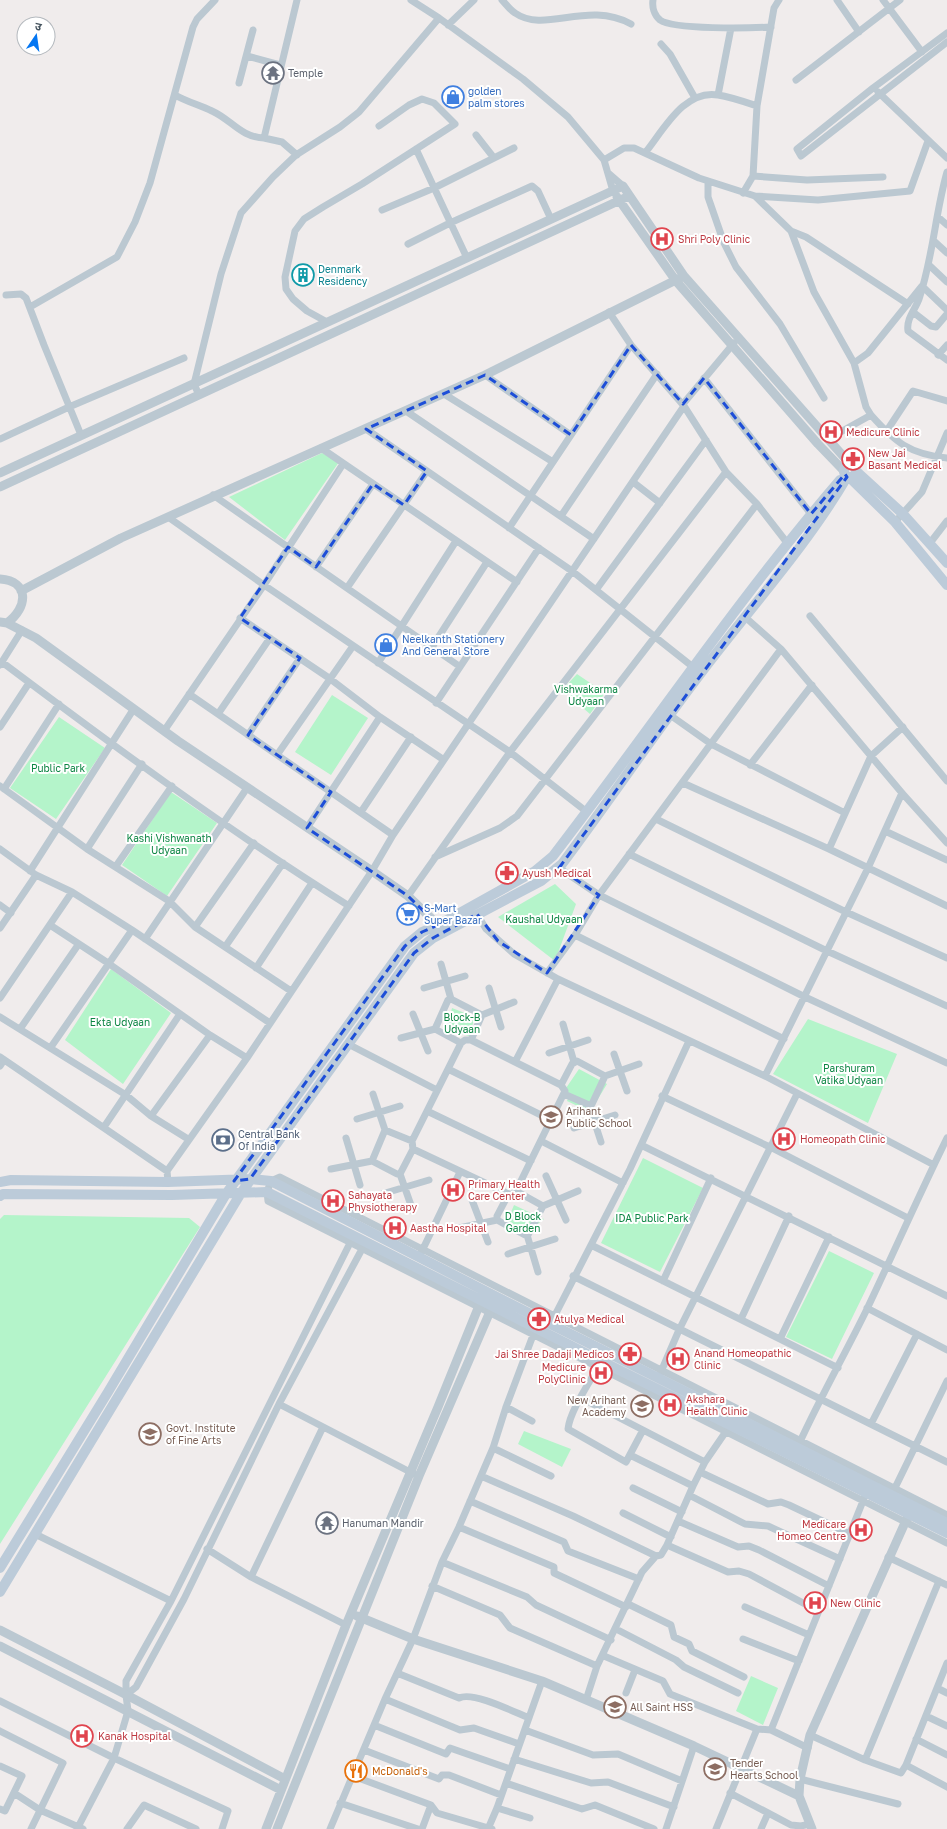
<svg xmlns="http://www.w3.org/2000/svg" width="947" height="1829" viewBox="0 0 947 1829" font-family="'Golos Text','Noto Sans Devanagari',sans-serif">
  <style>
    .green { fill: #b4f4ca }
    .lines { fill: none; stroke-linecap: round; stroke-linejoin: round }
    .minor { stroke: #bbc8d1; stroke-width: 7 }
    .tertiary { stroke: #bbc8d1; stroke-width: 9 }
    .secondary { stroke: #bccbd9; stroke-width: 10 }
    .marked { fill: none; stroke: #1d4ed8; stroke-width: 3; stroke-dasharray: 8 5; stroke-linejoin: round }
    .labels { text-anchor: middle; dominant-baseline: central; stroke-width: 4; stroke-linejoin: round; paint-order: stroke }
    .worship-label { font-size: 10px; fill: #5b616d; stroke: #fff; text-anchor: start }
    .shop-label { font-size: 10px; fill: #366cbe; stroke: #fff; text-anchor: start }
    .health-label { font-size: 10px; fill: #be3a42; stroke: #fff; text-anchor: start }
    .culture-label { font-size: 10px; fill: #0d838f; stroke: #fff; text-anchor: start }
    .park-label { font-size: 10px; fill: #0c8543; stroke: #fff }
    .education-label { font-size: 10px; fill: #785e54; stroke: #fff; text-anchor: start }
    .service-label { font-size: 10px; fill: #4e5e75; stroke: #fff; text-anchor: start }
    .food-label { font-size: 10px; fill: #c56008; stroke: #fff; text-anchor: start }
  </style>
  <rect width="100%" height="100%" fill="#f0ecec"/>
  <path class="green" d="M322,453L339,462L285,540L229,497Z
    M577,674L605,693L590,714L562,690Z
    M332,695L368,718L331,775L295,752Z
    M59,717L105,748L56,819L10,788Z
    M171,792L217,823L167,896L122,865Z
    M555,884L576,904L555,961L498,917Z
    M111,969L171,1013L123,1084L65,1040Z
    M452,1008L475,1017L469,1036L447,1030Z
    M808,1019L897,1054L868,1123L773,1074Z
    M579,1069L607,1084L590,1112L567,1101L570,1094L564,1091Z
    M643,1158L703,1188L660,1272L601,1243Z
    M514,1205L544,1219L523,1236L507,1222Z
    M4,1215L189,1218L200,1227L0,1544V1219Z
    M829,1251L874,1273L832,1359L786,1337Z
    M524,1431L571,1449L562,1467L518,1444Z
    M751,1676L778,1688L763,1725L736,1711Z"/>
  <g class="lines">
    <path class="minor" d="M411,0L439,18L523,79L568,117L604,160L613,191
      M502,0C506,4 510,10 515,13C545,34 587,0 631,24
      M653,0C652,7 654,15 660,20C674,30 750,28 771,27
      M837,0L859,32
      M883,0L922,52
      M448,25L474,0
      M947,33L873,88L797,149L801,156L947,42
      M661,44L670,54L695,98
      M247,56L280,65
      M796,80L900,0
      M239,83L253,30
      M878,92L947,158
      M175,95C187,102 200,105 212,111C232,120 240,137 264,138
      M718,95L731,28
      M476,135L494,158
      M416,149L467,258
      M645,153C663,131 684,89 718,95C731,97 745,102 757,106
      M297,155L282,142L264,138L297,0
      M604,160L624,148H634L699,178L755,196L791,231L814,292L854,363L866,407L871,415L828,439
      M947,172C935,214 933,258 919,299C915,310 906,319 908,331L947,360
      M608,173L623,186
      M753,176L807,180L883,177
      M708,181V197L724,243L736,267L780,324L824,398
      M743,193L753,176L757,106L774,8L779,0
      M755,196L818,200L910,191L928,141
      M382,210L434,188L514,148
      M938,217L947,225
      M791,231L806,237L908,304
      M934,241L947,253
      M408,244L450,223L532,186L538,191L551,219
      M929,265L947,282
      M6,295L21,294L26,298L44,345L81,435
      M30,307L117,257L135,222L150,183L193,27L197,19L215,0
      M609,312L631,345L684,406L726,472L757,504L788,544
      M913,312L931,326L936,327L947,314
      M327,322L307,311L293,299L286,289L285,277L295,231L304,219L323,207L362,184L455,124L434,103L422,99L409,105L379,126
      M938,355L947,345
      M854,363L868,353L922,286L947,310
      M485,375L571,435
      M704,378L811,514
      M444,394L553,462
      M199,395L194,384L221,274L241,213L273,177L296,155L340,127L359,112L439,18
      M683,404L734,343
      M406,411L594,539
      M871,415C895,442 909,454 947,458
      M366,429L572,571L693,667
      M886,432L913,391L947,401
      M0,439L69,407L184,358
      M321,448L517,582
      M633,482L660,503
      M213,495L459,666
      M561,516L657,374
      M168,517L264,585L510,752L587,812
      M895,522L922,492L947,433
      M509,528L631,345
      M930,543L947,521
      M316,567L373,484
      M347,588L427,471
      M596,590L706,440
      M810,616L947,781
      M745,617L781,649L902,793L947,843
      M240,618L329,678L380,717L444,760
      M432,647L487,562
      M2,662C115,747 229,831 349,906
      M378,663L456,541
      M0,665L22,630
      M189,694L393,835
      M436,703L539,548
      M218,714L270,638
      M670,715L711,744L845,813
      M0,727L29,683
      M164,731L264,585L343,464
      M248,735L300,658
      M277,755L353,646
      M750,765L812,685
      M683,783L829,849L947,906
      M0,786L87,849L169,901L195,927L291,991
      M4,789L59,704
      M361,812L411,737
      M656,819L846,912L947,958
      M307,828L380,717
      M885,831L947,860
      M0,849L36,875L72,892L132,930L270,1023
      M87,849L142,764
      M829,849L871,756L903,727
      M629,854L827,951L947,1006
      M435,857L500,828L517,816L757,504
      M116,866L172,786
      M559,868L599,895L805,997L947,1063
      M30,871L133,710
      M408,896L510,752L726,472
      M0,905L11,913
      M477,914L486,929L514,954L558,979L765,1076L934,1165
      M50,925L108,963L210,1035L247,1058
      M195,927L254,843
      M0,928L36,875
      M575,935L784,1039
      M145,939L247,788
      M225,947L283,863
      M441,964L451,999
      M256,968L312,883
      M547,973L575,935L599,895L781,649
      M424,988L465,976
      M489,988L501,1027
      M0,998L72,892
      M413,1014L428,1051
      M482,1015L514,1002
      M0,1017L126,1095L151,1116L188,1139
      M563,1024L574,1062
      M20,1029L78,945
      M401,1038L435,1029
      M465,1040H471L561,1085L565,1091L516,1191L511,1195L413,1149L412,1141L461,1043Z
      M461,1043L435,1029L448,1000L451,999L482,1015L471,1040
      M348,1044L437,1090
      M51,1047L132,930
      M549,1053L588,1040
      M614,1054L627,1091
      M0,1057L167,1171
      M515,1062L558,979
      M0,1066L4,1060
      M448,1069L551,1120
      M605,1076L639,1064
      M765,1076L868,868L902,793
      M561,1085L572,1064L577,1061L605,1076L592,1104L589,1105L564,1094
      M373,1094L385,1130
      M662,1096L772,1148L908,1218
      M589,1105L601,1142
      M427,1111L531,1161
      M151,1116L210,1035
      M357,1119L400,1106
      M104,1127L180,1014
      M574,1128L615,1115
      M346,1138L360,1185
      M412,1141L385,1130L372,1161L397,1174H400L413,1149
      M541,1141L623,1183
      M641,1145L947,1296
      M331,1169L372,1161
      M400,1174L413,1211
      M546,1176L566,1220
      M168,1182L167,1171L247,1058L372,871L393,835L684,406
      M382,1194L429,1180
      M508,1195L497,1216V1220L525,1235H528L543,1206L516,1191
      M472,1200L488,1242
      M543,1206L578,1191
      M459,1228L497,1220
      M527,1235L538,1272
      M591,1245L838,1368
      M421,1253L460,1172
      M508,1254L555,1239
      M573,1276L947,1462
      M663,1281L711,1178
      M867,1308L947,1350
      M553,1319L630,1169L689,1041
      M741,1319L789,1216
      M780,1339L829,1237
      M600,1363C591,1381 570,1410 568,1429L626,1462L643,1430
      M660,1374L679,1330L797,1094
      M581,1398L705,1462
      M279,1404L414,1474
      M506,1407L532,1421
      M871,1424L917,1334
      M799,1444C820,1398 845,1354 867,1309C894,1252 919,1195 947,1138
      M493,1448L551,1476
      M630,1455L693,1486
      M700,1472L768,1504L781,1502L789,1505L850,1534
      M481,1476L573,1516L656,1556
      M633,1488L682,1512
      M893,1492L947,1381
      M689,1495L745,1524L768,1526L840,1559
      M470,1501L564,1542L568,1551L639,1579
      M623,1513L671,1537
      M947,1515L280,1177L271,1181L267,1192L268,1201L947,1543
      M678,1521L738,1547L749,1546L759,1550L829,1586
      M459,1527L554,1567V1573L626,1607
      M35,1534L171,1601
      M667,1545L728,1572L739,1571L749,1574L818,1611
      M207,1549L251,1577L346,1625
      M888,1557L947,1585
      M442,1562L527,1597L536,1605L611,1640
      M251,1577L323,1427
      M432,1586L500,1615L510,1628L597,1666
      M628,1604L671,1625L674,1637L689,1644L692,1651L744,1677
      M745,1607L809,1635
      M616,1629L676,1660L684,1667L738,1693
      M743,1639L799,1661
      M604,1656L663,1681L670,1694L757,1729L771,1730L808,1748
      M397,1673L459,1698C473,1691 514,1712 529,1718
      M937,1688L947,1693
      M626,1693L635,1670
      M126,1695L136,1687L184,1599L279,1404L362,1249
      M385,1699L460,1730L474,1728L519,1744
      M586,1700L597,1666L642,1572L656,1556L661,1555L667,1545L693,1486L705,1462L729,1427
      M0,1701L114,1758L228,1811L222,1829
      M926,1716L947,1726
      M374,1725L446,1754L450,1748L510,1769
      M525,1730L593,1755L618,1754L682,1781
      M771,1730L865,1496
      M0,1731L63,1763L31,1829
      M810,1735L865,1760L901,1773L906,1765L947,1663
      M916,1739L947,1755
      M364,1750L439,1779L442,1775H449L501,1795
      M514,1759L591,1783L608,1782L674,1807
      M865,1760L939,1581
      M906,1765L947,1787
      M0,1766L22,1776L5,1811L0,1809
      M353,1776L431,1805L437,1813L492,1829
      M800,1779L898,1804
      M506,1783L582,1809L595,1805L654,1829
      M14,1793L40,1810L83,1829
      M730,1793L791,1825L801,1826L810,1824
      M340,1803L418,1829
      M497,1808L530,1818
      M77,1829L114,1758L128,1711L126,1695V1681L171,1601L350,1243
      M127,1829L144,1805L196,1829
      M330,1829L385,1699L413,1639L442,1562L459,1527L493,1448L506,1407L535,1330
      M422,1829L431,1805
      M488,1829L497,1808L542,1681
      M666,1829L694,1746
      M716,1829L757,1729
      M761,1829L768,1813"/>
    <path class="tertiary" d="M617,197L676,281L818,444L844,471
      M0,473L623,186L684,276L851,465
      M0,487L629,196
      M0,579C30,581 28,608 7,623L0,622
      M21,591L121,538L485,375L684,276
      M7,623L36,638L178,741L372,871L408,896L438,925
      M357,1616L413,1639L542,1681L694,1746L799,1796
      M0,1630L121,1692L285,1779
      M0,1646L281,1790
      M266,1829L346,1625L438,1407L485,1291
      M277,1829L419,1476L495,1300
      M812,1829L799,1796L800,1779L810,1735L912,1507"/>
    <path class="secondary" d="M844 471a6 6 0 1 1 12 0a6 6 0 1 1-12 0Z
      M857,472L903,514L947,563
      M850,478L895,522L947,585
      M0,1182L11,1180L168,1182L250,1179L271,1181L485,1291L947,1523
      M0,1196L3,1194L172,1195L267,1192L601,1361L947,1533
      M0,1568L108,1392L226,1194L405,946L422,932L438,925L535,871L553,856C649,731 737,600 840,480
      M0,1592L241,1193L414,953L433,938L541,881L562,864C609,801 653,736 701,673C750,608 806,547 847,477"/>
  </g>
  <path class="marked" d="M631,345L683,404L704,378L811,514L845,474L847,477L559,868L599,895L547,973L498,941L477,914L433,938L414,953L250,1179L234,1181L405,946L422,932L438,925L408,896L307,828L331,792L248,735L300,658L240,618L288,547L316,567L373,484L404,505L427,471L366,429L485,375L571,435Z"/>
  <defs>
    <g id="temple-ring" transform="scale(1.15)"><circle r="9.5" fill="#fff" stroke="#6b7280" stroke-width="1.5"/><path d="M0-6L5-2H3V0L6.5 2.5H4V6H1.5V3h-3V6H-4V2.5H-6.5L-3 0V-2H-5Z" fill="#6b7280"/></g>
    <g id="shop-ring" transform="scale(1.15)"><circle r="9.5" fill="#fff" stroke="#3f7fe0" stroke-width="1.5"/><path d="M-5-2.5h2.3a2.7 3.5 0 0 1 5.4 0H5L5.5 6h-11ZM-1.5-2.5h3a1.5 2.3 0 0 0-3 0Z" fill="#3f7fe0"/></g>
    <g id="hospital-ring" transform="scale(1.15)"><circle r="9.5" fill="#fff" stroke="#e0444e" stroke-width="1.5"/><path d="M-5-5h3v3.5h4V-5h3V5h-3V1.5h-4V5h-3Z" fill="#e0444e"/></g>
    <g id="building-ring" transform="scale(1.15)"><circle r="9.5" fill="#fff" stroke="#0f9aa8" stroke-width="1.5"/><path d="M-4-6H4V6H1V3H-1V6H-4ZM-2.5-4.3h1.7v1.8h-1.7ZM.8-4.3h1.7v1.8H.8ZM-2.5-1h1.7V.8h-1.7ZM.8-1h1.7V.8H.8Z" fill="#0f9aa8"/></g>
    <g id="pharmacy-ring" transform="scale(1.15)"><circle r="9.5" fill="#fff" stroke="#e0444e" stroke-width="1.5"/><path d="M-2-6h4v4h4v4h-4v4h-4v-4h-4v-4h4Z" fill="#e0444e"/></g>
    <g id="supermarket-ring" transform="scale(1.15)"><circle r="9.5" fill="#fff" stroke="#3f7fe0" stroke-width="1.5"/><path d="M-6-5.5h2.5l.6 2H6L4.5 2H-2.5L-4.4-4H-6ZM-1.5 3.2a1.3 1.3 0 1 0 .1 0ZM3 3.2a1.3 1.3 0 1 0 .1 0Z" fill="#3f7fe0"/></g>
    <g id="school-ring" transform="scale(1.15)"><circle r="9.5" fill="#fff" stroke="#8d6e63" stroke-width="1.5"/><path d="M0-5L7-2L0 1L-7-2ZM-4 1L0 2.5L4 1V4Q0 6-4 4Z" fill="#8d6e63"/></g>
    <g id="bank-ring" transform="scale(1.15)"><circle r="9.5" fill="#fff" stroke="#5c6f8a" stroke-width="1.5"/><path d="M-6-4H6V4H-6ZM0-2.3a2.3 2.3 0 1 0 0 4.6a2.3 2.3 0 1 0 0-4.6Z" fill="#5c6f8a"/></g>
    <g id="university-ring" transform="scale(1.15)"><circle r="9.5" fill="#fff" stroke="#8d6e63" stroke-width="1.5"/><path d="M0-5L7-2L0 1L-7-2ZM-4 1L0 2.5L4 1V4Q0 6-4 4Z" fill="#8d6e63"/></g>
    <g id="restaurant-ring" transform="scale(1.15)"><circle r="9.5" fill="#fff" stroke="#e8710a" stroke-width="1.5"/><path d="M-5-6h1v4h1v-4h1v4h1v-4h1v5L-1.5 .5V6h-2V.5L-5-1ZM5-6V6H3V1.5H1.5Q1.5-4 5-6Z" fill="#e8710a"/></g>
  </defs>
  <g fill-rule="evenodd">
    <use href="#temple-ring" x="273" y="73"/>
    <use href="#shop-ring" x="453" y="97"/>
    <use href="#hospital-ring" x="662" y="239"/>
    <use href="#building-ring" x="303" y="275"/>
    <use href="#hospital-ring" x="831" y="432"/>
    <use href="#pharmacy-ring" x="853" y="459"/>
    <use href="#shop-ring" x="386" y="645"/>
    <use href="#pharmacy-ring" x="507" y="873"/>
    <use href="#supermarket-ring" x="408" y="914"/>
    <use href="#school-ring" x="551" y="1117"/>
    <use href="#hospital-ring" x="784" y="1139"/>
    <use href="#bank-ring" x="223" y="1140"/>
    <use href="#hospital-ring" x="453" y="1190"/>
    <use href="#hospital-ring" x="333" y="1201"/>
    <use href="#hospital-ring" x="395" y="1228"/>
    <use href="#pharmacy-ring" x="539" y="1319"/>
    <use href="#pharmacy-ring" x="630" y="1354"/>
    <use href="#hospital-ring" x="678" y="1359"/>
    <use href="#hospital-ring" x="601" y="1373"/>
    <use href="#hospital-ring" x="670" y="1405"/>
    <use href="#school-ring" x="642" y="1406"/>
    <use href="#university-ring" x="150" y="1434"/>
    <use href="#temple-ring" x="327" y="1523"/>
    <use href="#hospital-ring" x="861" y="1530"/>
    <use href="#hospital-ring" x="815" y="1603"/>
    <use href="#school-ring" x="615" y="1707"/>
    <use href="#hospital-ring" x="82" y="1736"/>
    <use href="#school-ring" x="715" y="1769"/>
    <use href="#restaurant-ring" x="356" y="1771"/>
  </g>
  <g class="labels">
    <g class="worship-label">
      <text x="288" y="73">Temple</text>
      <text x="342" y="1523">Hanuman Mandir</text>
    </g>
    <g class="shop-label">
      <text x="468" y="91">golden<tspan x="468" dy="12">palm stores</tspan></text>
      <text x="402" y="639">Neelkanth Stationery<tspan x="402" dy="12">And General Store</tspan></text>
      <text x="424" y="908">S-Mart<tspan x="424" dy="12">Super Bazar</tspan></text>
    </g>
    <g class="health-label">
      <text x="678" y="239">Shri Poly Clinic</text>
      <text x="846" y="432">Medicure Clinic</text>
      <text x="868" y="453">New Jai<tspan x="868" dy="12">Basant Medical</tspan></text>
      <text x="522" y="873">Ayush Medical</text>
      <text x="800" y="1139">Homeopath Clinic</text>
      <text x="468" y="1184">Primary Health<tspan x="468" dy="12">Care Center</tspan></text>
      <text x="348" y="1195">Sahayata<tspan x="348" dy="12">Physiotherapy</tspan></text>
      <text x="410" y="1228">Aastha Hospital</text>
      <text x="554" y="1319">Atulya Medical</text>
      <text x="694" y="1353">Anand Homeopathic<tspan x="694" dy="12">Clinic</tspan></text>
      <text x="614" y="1354" text-anchor="end">Jai Shree Dadaji Medicos</text>
      <text x="586" y="1367" text-anchor="end">Medicure<tspan x="586" dy="12">PolyClinic</tspan></text>
      <text x="686" y="1399">Akshara<tspan x="686" dy="12">Health Clinic</tspan></text>
      <text x="846" y="1524" text-anchor="end">Medicare<tspan x="846" dy="12">Homeo Centre</tspan></text>
      <text x="830" y="1603">New Clinic</text>
      <text x="98" y="1736">Kanak Hospital</text>
    </g>
    <g class="culture-label">
      <text x="318" y="269">Denmark<tspan x="318" dy="12">Residency</tspan></text>
    </g>
    <g class="park-label">
      <text x="586" y="689">Vishwakarma<tspan x="586" dy="12">Udyaan</tspan></text>
      <text x="58" y="768">Public Park</text>
      <text x="169" y="838">Kashi Vishwanath<tspan x="169" dy="12">Udyaan</tspan></text>
      <text x="544" y="919">Kaushal Udyaan</text>
      <text x="462" y="1017">Block-B<tspan x="462" dy="12">Udyaan</tspan></text>
      <text x="120" y="1022">Ekta Udyaan</text>
      <text x="849" y="1068">Parshuram<tspan x="849" dy="12">Vatika Udyaan</tspan></text>
      <text x="523" y="1216">D Block<tspan x="523" dy="12">Garden</tspan></text>
      <text x="652" y="1218">IDA Public Park</text>
    </g>
    <g class="education-label">
      <text x="566" y="1111">Arihant<tspan x="566" dy="12">Public School</tspan></text>
      <text x="626" y="1400" text-anchor="end">New Arihant<tspan x="626" dy="12">Academy</tspan></text>
      <text x="166" y="1428">Govt. Institute<tspan x="166" dy="12">of Fine Arts</tspan></text>
      <text x="630" y="1707">All Saint HSS</text>
      <text x="730" y="1763">Tender<tspan x="730" dy="12">Hearts School</tspan></text>
    </g>
    <g class="service-label">
      <text x="238" y="1134">Central Bank<tspan x="238" dy="12">Of India</tspan></text>
    </g>
    <g class="food-label">
      <text x="372" y="1771">McDonald's</text>
    </g>
  </g>
  <g transform="translate(36 36) rotate(13)"><circle r="19" fill="#ffffff" stroke="#b4b9be"/>
  <path d="M0-3L7 15L0 10L-7 15Z" fill="#0476f2"/>
  <text y="-6" font-size="11" font-weight="bold" text-anchor="middle" fill="#43515c">उ</text>
  </g>
</svg>
